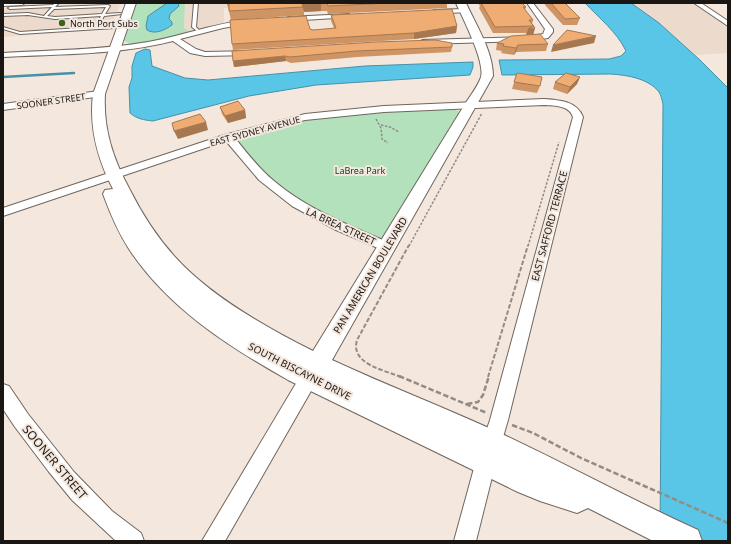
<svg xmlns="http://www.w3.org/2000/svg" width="731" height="544" viewBox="0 0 731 544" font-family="'Noto Sans',sans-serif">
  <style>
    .built { fill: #ecdacc }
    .green { fill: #b2e1bc }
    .water { fill: #5ac6e7; stroke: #4791a7 }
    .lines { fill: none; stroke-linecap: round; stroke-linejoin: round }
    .stream { stroke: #4791a7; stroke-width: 2.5 }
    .lane-casing { stroke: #70665e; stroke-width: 2 }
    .street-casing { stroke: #70665e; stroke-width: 2 }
    .secondary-casing { stroke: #70665e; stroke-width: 2 }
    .path-far2 { stroke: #948b85; stroke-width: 1.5; stroke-dasharray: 2.5 1.5; stroke-linecap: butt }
    .path-far1 { stroke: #948b85; stroke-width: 2; stroke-dasharray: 4.5 2; stroke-linecap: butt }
    .path { stroke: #948b85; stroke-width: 2.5; stroke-dasharray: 5.5 2.5; stroke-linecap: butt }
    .lane { fill: #fff; fill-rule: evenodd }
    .street { fill: #fff; fill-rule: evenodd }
    .secondary { fill: #fff; fill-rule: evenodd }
    .wall { fill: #ce9463 }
    .shaded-wall { fill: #a77850 }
    .building { fill: #efac73; stroke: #a77850 }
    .poi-dot { fill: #3e6219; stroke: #f3e7de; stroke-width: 1.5 }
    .labels { text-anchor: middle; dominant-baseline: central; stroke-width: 4; stroke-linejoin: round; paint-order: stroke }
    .far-poi-label { font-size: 9px; fill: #1a1613; stroke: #f3e7de; text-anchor: start }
    .far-street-label { font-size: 9px; fill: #1a1613; stroke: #f3e7de }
    .far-park-label { font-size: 9px; fill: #003c1a; stroke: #f3e7de }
    .street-label { font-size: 10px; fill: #1a1613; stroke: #f3e7de }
    .near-street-label { font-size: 12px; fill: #1a1613; stroke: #f3e7de }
  </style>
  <rect width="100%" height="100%" fill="#f3e7de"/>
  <path class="built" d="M41,3H121L110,29L3,37V11L8,5Z
    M185,3H269L270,6L224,8V23L189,31L184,28Z
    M631,3H694L728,26V53L695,55L659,23Z"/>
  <path class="green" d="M136,3H185L184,28L189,31C175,36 134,51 123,40Z
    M455,109L461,113L385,237L381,239L375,238C327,217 288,200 253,159C248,154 240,147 237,140L240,137L304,120L398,111Z"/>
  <path class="water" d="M167,3H178L179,6L170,14L169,19L172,22V25C165,30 155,35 147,30L146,26L148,16Z
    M585,3H631L659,23L700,60L728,88V541H660L663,104C662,100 661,95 659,92C648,78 626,75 610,74L502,75L499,60L609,59L621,56L626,51C617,32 599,18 585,3Z
    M145,49L150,50L152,66L185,78L208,80L365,66L473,62V67L470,75L316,85L249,96L153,121C144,120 137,119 130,113L129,87L132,78V66L136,53Z"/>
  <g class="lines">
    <path class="stream" d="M3,77L74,73"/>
    <g class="lane-casing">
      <path id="lane" d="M55,3H59L55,7L108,5L110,6L105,14L120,13L122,14L104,16L98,27L116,26L115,28L20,34L3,29V27L20,32L95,27L101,16L55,19L28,15L3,16L4,14L28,13L44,16L52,7L10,9L8,8L10,7L53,5ZM106,7L102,14L55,17L47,16L54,9Z
        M194,3H198L196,27L199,30L197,31L192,27Z"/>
    </g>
    <g class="street-casing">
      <path id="street" d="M3,3H25L22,5L3,6Z
        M527,3H533L553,29V32L548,38L529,41L423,44L419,42L423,40L529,37L543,34L545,29Z
        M694,3H701L728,21V26Z
        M464,9L466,10V12L434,14L431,12L434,10Z
        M349,14L352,16L351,17L288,21L285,19L288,17Z
        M249,20L251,21V23L223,28L180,39L196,49L205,52L254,51V55H251L205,56L190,53L173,41C118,55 60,54 3,57V53C51,50 100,50 148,42C182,36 214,23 249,20Z
        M99,91L103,94L102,96L3,110V104Z
        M544,99C559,100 577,101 583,117L508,420L496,461L476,541H454L476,461L490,420L573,117C569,105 555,106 544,105L384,112L305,120L235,138C247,153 259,169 274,181C308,210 351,226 392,244L394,247L392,250L387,252L336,230L292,206L259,180L226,141L3,216V208L224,135L305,114L384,106Z
        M313,363L319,365L321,371L319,377L225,541H202L307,365Z
        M3,384L9,386L28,414L74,472L112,511L141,533L144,541H116L72,500L49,472L15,427L3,409Z"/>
    </g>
    <g class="secondary-casing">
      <path id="secondary" d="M126,3H136L105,94C103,129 113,159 130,190C142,214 157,237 175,257C210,296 267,328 313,351L465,104C470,96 478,86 481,77C485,61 463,19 456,3H466C476,25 493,51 493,76L332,360C388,386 446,408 502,434C568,465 632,500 698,530L702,541H653L588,508L577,513L540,501L518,492L288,380C228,346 168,308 129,249C118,232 110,213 103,194L105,190L113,189C97,158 89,128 93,94Z"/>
    </g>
    <path class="path-far2" d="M376,119L381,128L382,139L388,143
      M381,125L390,127L399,132
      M409,246L482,113
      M528,246L559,142"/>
    <path class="path-far1" d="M401,377C384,370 350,364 357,340L409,245
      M488,377L528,245"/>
    <path class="path" d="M399,376L487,413
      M467,404L478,402L483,395L489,376
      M512,425L533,433L581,458L728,523"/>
    <use href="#lane" class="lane"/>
    <use href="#street" class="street"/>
    <use href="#secondary" class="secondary"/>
  </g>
  <path class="wall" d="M227,3H447V8L328,14L327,11H321L304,12V15L231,20Z
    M478,3H522L526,7L525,10L533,20L532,24L535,28L533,35H529L548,44L546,51L516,52L514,55L501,53L502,51L496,50L497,43L526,35V33H493L479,8L480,6Z
    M545,3H565L580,18L577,25H563L545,5Z
    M331,15L457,26L456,33L414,39L233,50L232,44L310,29L313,30L334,28L331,21Z
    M452,47L451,52L357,57L291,63L286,61L234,67L232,51Z
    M517,73L540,86L537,93L512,89Z
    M580,77L577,84L567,94L553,89L555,82Z
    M220,107L245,110L246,118L228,123L222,114Z"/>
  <path class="shaded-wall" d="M316,3H321V11L304,12L302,4Z
    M457,26L456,33L414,39V33Z
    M535,28L533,35L526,36L528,29Z
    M596,36L594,43L551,52L553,45Z
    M518,45L516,52L514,55L516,48Z
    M285,56L286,61L234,67L233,61Z
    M580,77L577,84L567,94L570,87Z
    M245,110L246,118L228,123L225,116Z
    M206,122L208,130L178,139L174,131Z"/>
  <path class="building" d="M227,3H316L302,4L303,7L229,11V4H227Z
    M327,3H391L328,6Z
    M481,3H522L526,7H523L533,20H529L535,28L528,29L534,26L495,27Z
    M551,3H565L580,18L565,19Z
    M452,9L457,26L414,33L232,44L230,20L306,16L310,29L313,30L336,28L331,15Z
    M567,30L596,36L553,45Z
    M540,34L548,44L518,45L516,48L503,46L504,44L497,43L511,36Z
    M435,40L452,43V47L357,51L290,57L285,56L233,61L232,51L376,42Z
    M517,73L542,77L540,86L514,82Z
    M566,73L580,77L570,87L555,82Z
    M238,101L245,110L225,116L220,107Z
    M200,114L206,122L174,131L172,123Z"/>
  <circle class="poi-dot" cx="62" cy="23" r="4"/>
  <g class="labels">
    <g class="far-poi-label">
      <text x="70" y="23">North Port Subs</text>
    </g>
    <g class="far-street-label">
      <text transform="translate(51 101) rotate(-8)">SOONER STREET</text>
      <text transform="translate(255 131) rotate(-15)">EAST SYDNEY AVENUE</text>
    </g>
    <g class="far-park-label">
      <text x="360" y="170">LaBrea Park</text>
    </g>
    <g class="street-label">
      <text transform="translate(341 226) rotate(25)">LA BREA STREET</text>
      <text transform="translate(549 226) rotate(-75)">EAST SAFFORD TERRACE</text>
      <text transform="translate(370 275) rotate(-59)">PAN AMERICAN BOULEVARD</text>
      <text transform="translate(300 371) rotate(27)">SOUTH BISCAYNE DRIVE</text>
    </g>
    <g class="near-street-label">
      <text transform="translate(55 462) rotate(50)">SOONER STREET</text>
    </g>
  </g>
  <rect width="731" height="544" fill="none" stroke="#1a1613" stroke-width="8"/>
</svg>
